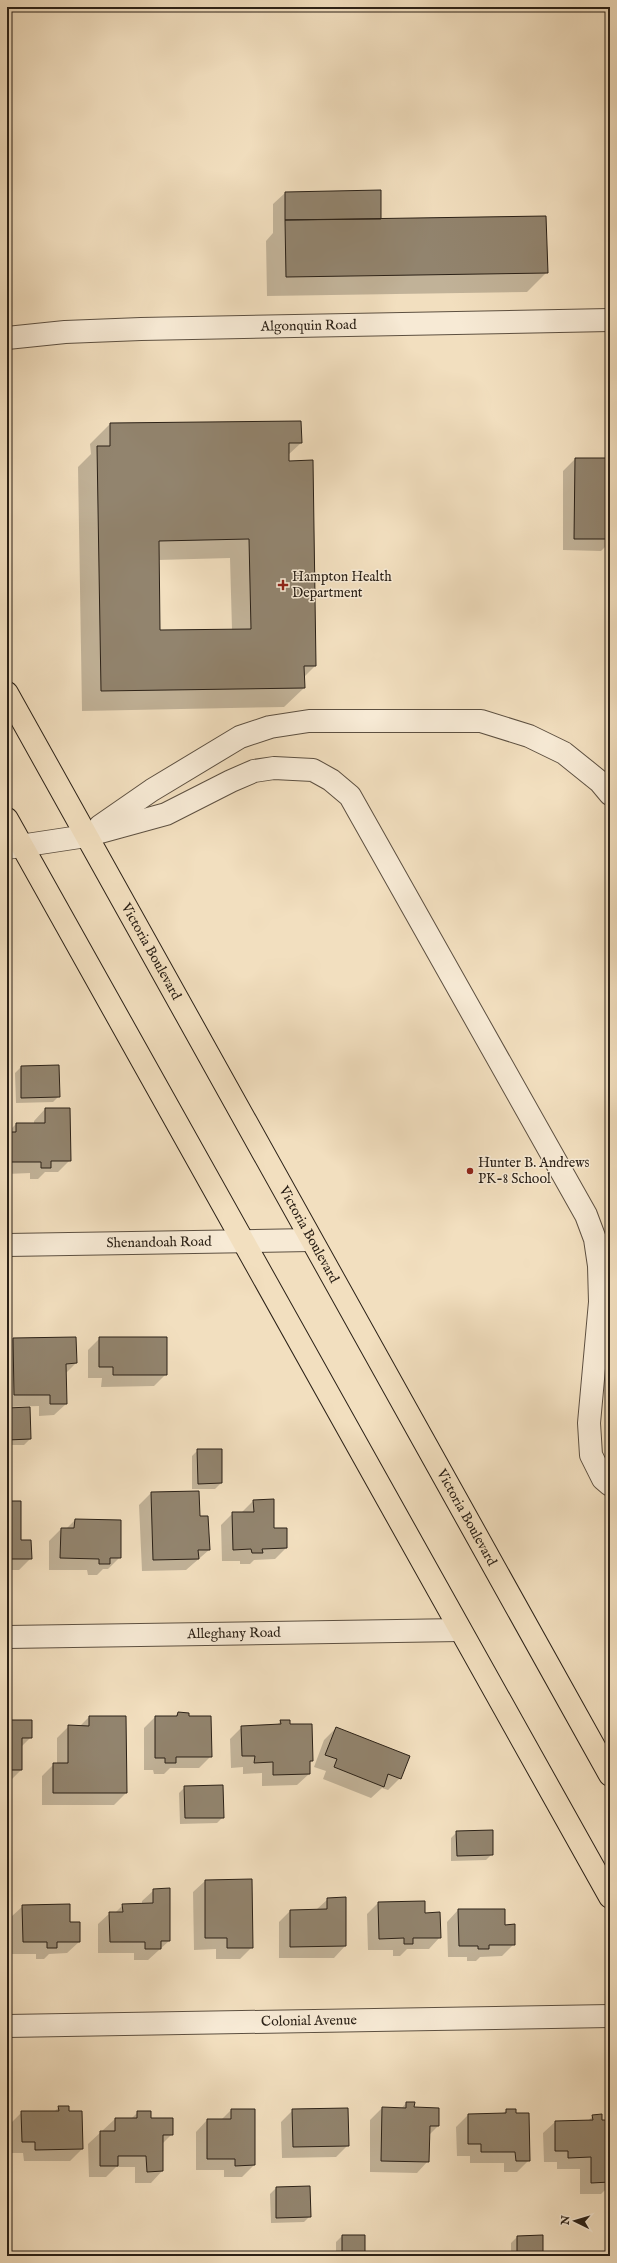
<svg xmlns="http://www.w3.org/2000/svg" width="617" height="2263" viewBox="0 0 617 2263" font-family="'IM FELL English',serif">
  <style>
    .shadow { fill: #0003; fill-rule: evenodd }
    .building { fill: #92846e; stroke: #2b2117; fill-rule: evenodd }
    .lines { fill: none; stroke-linecap: round; stroke-linejoin: round }
    .minor-casing { stroke: #5d5041; stroke-width: 24 }
    .major-casing { stroke: #2b2117; stroke-width: 24 }
    .minor { stroke: #f7ead5; stroke-width: 22 }
    .major { stroke: #f2dfbf; stroke-width: 22 }
    .poi-dot { fill: #8f2418; stroke: #f7ead5; stroke-width: 1.5 }
    .labels { text-anchor: middle; dominant-baseline: central; stroke-width: 3; stroke-linejoin: round; paint-order: stroke }
    .street-label { font-size: 14px; fill: #2b2117; stroke: #f7ead5 }
    .poi-label { font-size: 14px; fill: #2b2117; stroke: #f7ead5; text-anchor: start }
  </style>
  <rect width="100%" height="100%" fill="#f2dfbf"/>
  <filter id="stains"><feTurbulence type="fractalNoise" baseFrequency=".005" numOctaves="4"/><feColorMatrix values="0 0 0 0 .2 0 0 0 0 .09 0 0 0 0 .02 0 0 0 .5 -.17"/></filter>
  <radialGradient id="worn" r=".72"><stop offset=".6" stop-color="#630" stop-opacity="0"/><stop offset="1" stop-color="#630" stop-opacity=".3"/></radialGradient>
  <path class="shadow" d="M380,191V218L547,272L527,292L267,296L266,241L273,233V204L285,193Z
    M110,424L301,443L288,455L315,666L304,677V688L284,707L82,711L78,467L91,454L90,444ZM230,558L232,630L159,631L158,560Z
    M575,459H610V542L601,551L563,550V471Z
    M21,1067L59,1096L53,1102L16,1103L15,1073Z
    M45,1109L70,1160L58,1172H45L38,1179H30V1173L7,1174V1133L16,1124H34V1121Z
    M100,1338L166,1374L154,1386L101,1387L102,1378H88V1350Z
    M13,1339L76,1363L65,1374L66,1404L54,1415L39,1416V1406L7,1407V1346Z
    M7,1409L30,1439L24,1445H7Z
    M198,1450L221,1483L215,1489H192V1456Z
    M151,1493L199,1518L209,1550L186,1570L142,1571L139,1505Z
    M253,1501L286,1548L275,1559L254,1560L250,1564H240V1561H222L221,1525L233,1513H241Z
    M7,1502L20,1541L31,1558L19,1570H7Z
    M75,1520L120,1557L108,1569H103L97,1575H88L87,1570H49V1541L61,1529H66Z
    M178,1713L188,1717L211,1756L199,1768H170L164,1774H154L153,1770H144V1728L155,1717H175Z
    M7,1714L10,1721L31,1737L21,1747V1770L10,1781H7Z
    M89,1717L126,1793L114,1805H42V1776L54,1764H57V1738L69,1726H80Z
    M281,1721L289,1725L312,1760L309,1763V1774L297,1785L262,1786V1773L243,1774V1767L231,1768L230,1739L242,1727L277,1725Z
    M336,1728L400,1778L388,1790L382,1788L371,1798L323,1779L326,1771L314,1767L324,1740Z
    M185,1787L223,1817L217,1823L180,1824L179,1793Z
    M457,1832L492,1854L486,1860L451,1861V1838Z
    M205,1881L252,1947L240,1959H216V1949L194,1950L193,1892Z
    M154,1890L169,1941L148,1960H134V1953H98V1924L110,1913H115L123,1905L142,1904V1901Z
    M328,1899L345,1946L334,1958H279V1922L290,1911L316,1910Z
    M378,1903L424,1914L440,1937L429,1949H407L400,1956H393V1950H368L367,1914Z
    M23,1906L69,1923L79,1942L67,1953L49,1954L44,1959H36V1954H12L11,1917Z
    M458,1910L505,1926L514,1944L502,1956L480,1957L476,1961H467V1957H448L447,1922Z
    M406,2103L438,2126L429,2135L428,2161L417,2173L370,2172V2120L382,2108L401,2109Z
    M59,2107L68,2112H81L82,2149L70,2161H24L23,2153H10V2124L22,2112H54Z
    M231,2110L254,2165L242,2177H224V2170H196V2132L207,2120H221Z
    M293,2110L348,2145L336,2157L282,2158L281,2122Z
    M507,2110L529,2160L517,2172H504V2163H470V2156H457L456,2127L468,2115L502,2114Z
    M138,2112L172,2134L162,2144V2171L151,2183H135V2167H116L106,2177H89L88,2144L115,2119H131Z
    M593,2116L601,2121H610V2185L601,2194H580V2169H557V2162H544L543,2133L555,2122L588,2121Z
    M276,2188L310,2216L304,2222L271,2223L270,2194Z
    M342,2236L364,2256H336V2242Z
    M517,2237L542,2256H511V2243Z"/>
  <path class="building" d="M381,190V219L285,220V192Z
    M546,216L548,273L286,277L285,220Z
    M301,421L302,443H289V461L313,460L316,666H304L305,688L101,691L97,446H110V423ZM249,539L251,629L160,630L159,541Z
    M575,458H610V539H574Z
    M59,1065L60,1097L21,1098V1066Z
    M45,1108H70L71,1161H51V1168H41V1162H7V1132H16V1123H45Z
    M76,1337L77,1363L66,1364L67,1404H50V1395H14L13,1338Z
    M99,1337H167V1375H113V1367H99Z
    M30,1407L31,1439L7,1440V1408Z
    M197,1449H222V1483L198,1484Z
    M199,1491L200,1516H208L210,1550H198L199,1559L153,1560L151,1492Z
    M274,1499V1528H287V1548L262,1549L263,1553H252L251,1549L233,1550L232,1512H254L253,1500Z
    M7,1501H21V1540H31L32,1559H8L7,1564Z
    M75,1519L121,1520V1558H110V1564H99V1559L60,1558L61,1528H74Z
    M178,1712L189,1713V1716H211L212,1757H176V1763H165V1758H155V1716H177Z
    M7,1713L11,1714V1720H32V1738H22V1770H7Z
    M89,1716H126L127,1793H53V1763H68V1725L89,1726Z
    M280,1720H290V1724H312L313,1761H310V1774L273,1775V1762L254,1763L255,1756H242L241,1726L281,1724Z
    M336,1727L410,1756L401,1779L388,1774L384,1787L334,1767L337,1759L325,1755Z
    M223,1785L224,1818H185L184,1786Z
    M493,1830V1855L457,1856L456,1831Z
    M252,1879L253,1948H227V1938H205V1880Z
    M170,1888V1941H161V1949H145V1942H110L109,1912H123L122,1904L153,1903V1889Z
    M346,1897V1946L290,1947V1910L327,1909V1898Z
    M425,1901V1913L440,1912L441,1938H413V1944H404V1938L379,1939L378,1902Z
    M70,1904V1922H80V1942H57V1948H47V1942H23L22,1905Z
    M458,1909H505V1925L515,1924V1945H489V1949H478V1946H459Z
    M406,2102H415L414,2107L439,2108V2126H430L429,2162L381,2161L382,2107L406,2108Z
    M58,2106H69V2111H82L83,2149L35,2150V2142H22L21,2111H59Z
    M348,2108L349,2146L293,2147L292,2109Z
    M231,2109H255V2165L235,2166V2159H207V2119H231Z
    M506,2109H516V2113H529L530,2161H516L515,2152H481V2144H468V2114L506,2113Z
    M137,2111H151V2118H173V2135H163V2171L147,2172L146,2156H118V2166H100V2131H115V2118H137Z
    M602,2114V2120H610V2182L591,2183V2157L568,2158V2151H555V2121L593,2120L592,2115Z
    M310,2186L311,2217L276,2218V2187Z
    M342,2235H365V2256H342Z
    M543,2235V2256H517V2236Z"/>
  <g class="lines">
    <g class="minor-casing">
      <g id="minor">
        <path id="s1" d="M7,338L65,332L141,329L610,320"/>
        <path d="M100,826L152,790L240,737L270,727L309,721H481L529,736L564,753L600,782L610,794"/>
        <path d="M7,848L86,836L166,814L231,781L254,771L274,768L313,770L331,780L350,796L586,1215L595,1239L599,1266L600,1302L589,1423L591,1455L603,1479L610,1485"/>
        <path id="s2" d="M7,1245L310,1240"/>
        <path id="s3" d="M7,1637L460,1630"/>
        <path id="s4" d="M7,2026L610,2016"/>
      </g>
    </g>
    <g class="major-casing">
      <g id="major">
        <path id="s5" d="M7,693L610,1775"/>
        <path d="M7,819L610,1897"/>
      </g>
    </g>
    <use href="#minor" class="minor"/>
    <use href="#major" class="major"/>
  </g>
  <g class="poi-dot">
    <path d="M281 579h4v4h4v4h-4v4h-4v-4h-4v-4h4z"/>
    <circle cx="470" cy="1171" r="4"/>
  </g>
  <g class="labels">
    <g class="street-label">
      <text stroke="none"><textPath href="#s1" startOffset="302">Algonquin Road</textPath></text>
      <text stroke="none"><textPath href="#s5" startOffset="296">Victoria Boulevard</textPath></text>
      <text stroke="none"><textPath href="#s5" startOffset="620">Victoria Boulevard</textPath></text>
      <text stroke="none"><textPath href="#s2" startOffset="152">Shenandoah Road</textPath></text>
      <text stroke="none"><textPath href="#s5" startOffset="944">Victoria Boulevard</textPath></text>
      <text stroke="none"><textPath href="#s3" startOffset="227">Alleghany Road</textPath></text>
      <text stroke="none"><textPath href="#s4" startOffset="302">Colonial Avenue</textPath></text>
    </g>
    <g class="poi-label">
      <text x="292" y="577">Hampton Health<tspan x="292" dy="16">Department</tspan></text>
      <text x="478" y="1163">Hunter B. Andrews<tspan x="478" dy="16">PK-8 School</tspan></text>
    </g>
  </g>
  <rect width="617" height="2263" fill="none" stroke="#f2dfbf" stroke-width="24"/>
  <rect x="8" y="8" width="601" height="2247" fill="none" stroke="#2b2117" stroke-width="2"/>
  <rect x="12" y="12" width="593" height="2239" fill="none" stroke="#2b2117"/>
  <g transform="translate(575 2221) rotate(275)" stroke="#f7ead5" stroke-width="3" paint-order="stroke">
  <path d="M0-3L7 15L0 10L-7 15Z" fill="#2b2117"/>
  <text y="-6" font-size="11" font-weight="bold" text-anchor="middle" fill="#2b2117">N</text>
  </g>
  <rect width="100%" height="100%" filter="url(#stains)"/>
  <rect width="100%" height="100%" fill="url(#worn)"/>
</svg>
